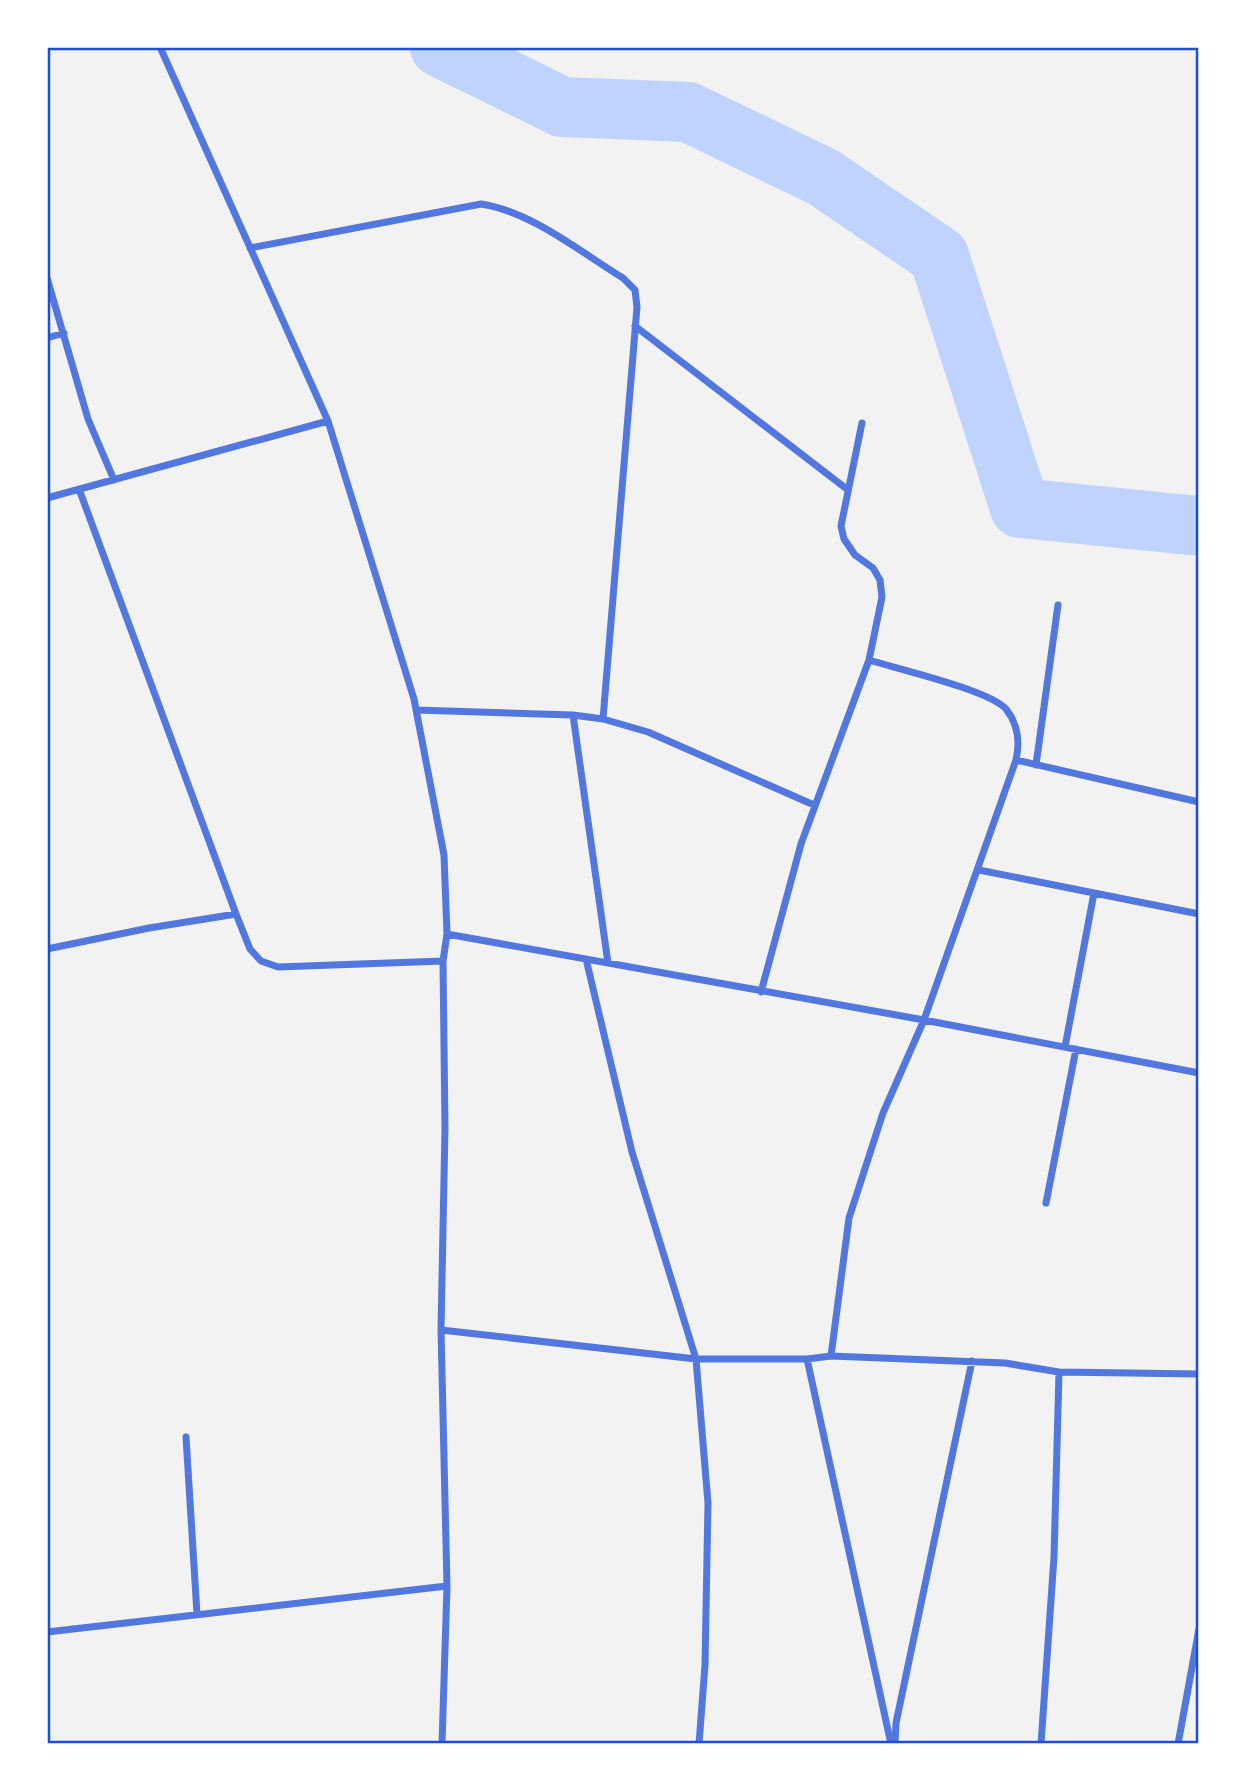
<svg xmlns="http://www.w3.org/2000/svg" width="1246" height="1791" viewBox="0 0 1246 1791" font-family="'Noto Sans',sans-serif">
  <style>
    .lines { fill: none; stroke-linecap: round; stroke-linejoin: round }
    .river { stroke: #bfd3fe; stroke-width: 60 }
    .minor { stroke: #5277de; stroke-width: 7 }
    .neatline { fill: none; stroke: #1d4ed8; stroke-width: 2.5 }
  </style>
  <rect width="100%" height="100%" fill="#f2f2f2"/>
  <g class="lines">
    <path class="river" d="M440,47L562,107L688,112L823,177L939,256L1020,508L1199,526"/>
    <path class="minor" d="M160,47L328,421L414,699L444,855L447,934L443,961L445,1128L441,1330L447,1586L442,1744
      M250,248L481,204C532,212 579,251 623,278L635,290L637,307L603,719
      M47,278L88,419L114,480
      M635,326L848,490
      M47,338L64,333
      M47,498L328,421
      M416,710L573,715L603,719L648,732L814,805
      M573,715L608,963
      M1016,760L1199,802
      M1036,765L1058,605
      M979,870L1199,914
      M236,914L250,949L261,961L278,967L443,961
      M447,934L924,1020L1199,1073
      M47,949L149,928L236,914L79,489
      M586,959L632,1152L696,1359L708,1503L705,1665L699,1744
      M761,992L801,844L869,660L882,597L880,580L873,568L855,555L844,539L841,526L862,423
      M1065,1047L1094,893
      M1046,1203L1076,1049
      M441,1330L696,1359H807L831,1356L1005,1363L1059,1372L1199,1374
      M831,1356L849,1218L883,1113L924,1020L1016,760C1020,743 1018,724 1006,709C989,690 898,669 869,660
      M807,1359L891,1744
      M186,1437L197,1614
      M47,1632L447,1586
      M895,1744L896,1723L972,1361
      M1041,1744L1054,1557L1059,1372
      M1178,1744L1199,1629"/>
  </g>
  <rect width="1246" height="1791" fill="none" stroke="#ffffff" stroke-width="98"/>
  <rect x="49" y="49" width="1148" height="1693" class="neatline"/>
</svg>
